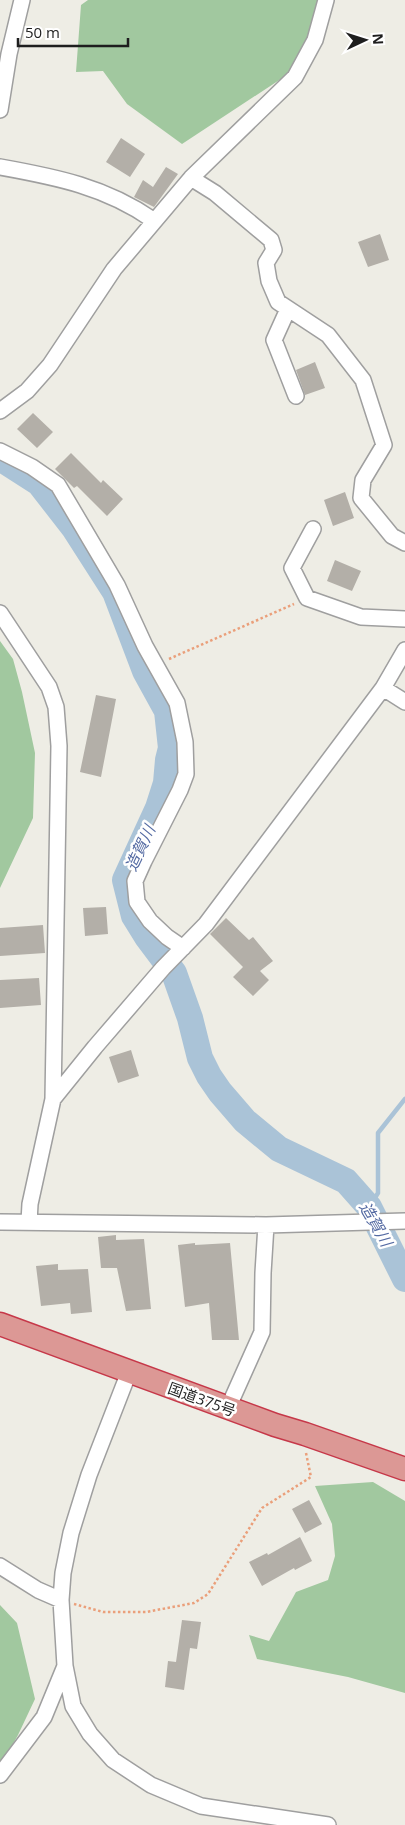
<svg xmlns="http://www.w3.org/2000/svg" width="405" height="1825" viewBox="0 0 405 1825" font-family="'Open Sans','Noto Sans JP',sans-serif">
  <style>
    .forest { fill: #a1c89f }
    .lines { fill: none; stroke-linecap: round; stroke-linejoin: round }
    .stream { stroke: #aac3d7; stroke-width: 4.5 }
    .river { stroke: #aac3d7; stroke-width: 26 }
    .building { fill: #b3afa8 }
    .minor-casing { stroke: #9f9f9f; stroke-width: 18 }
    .highway-casing { stroke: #c63849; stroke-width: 25 }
    .path { stroke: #ea9f7a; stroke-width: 2.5; stroke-dasharray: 2.5 2.5; stroke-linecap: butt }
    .minor { stroke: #fff; stroke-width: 15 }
    .highway { stroke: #dc9895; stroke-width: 22 }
    .labels { text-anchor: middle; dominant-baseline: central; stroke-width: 5; stroke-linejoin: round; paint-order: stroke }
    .street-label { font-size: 15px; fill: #1e1e1e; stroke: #fff }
    .water-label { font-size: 16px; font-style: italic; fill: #556ba3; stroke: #fff }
  </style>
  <rect width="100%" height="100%" fill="#eeede5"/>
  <path class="forest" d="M88,0H320L311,37L293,71L182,144L127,104L103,71L76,72L81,5Z
    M0,641L13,659L22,692L35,753L33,818L0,888Z
    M373,1482L405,1501V1693L348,1677L257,1659L249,1635L269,1641L296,1592L328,1580L335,1556L332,1524L315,1486Z
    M0,1605L17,1623L35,1699L18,1735L0,1767Z"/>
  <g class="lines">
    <path class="stream" d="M369,1207L378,1193V1133L405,1099"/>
    <path class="river" d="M0,458L39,483L74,528L115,592L145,671L167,711L171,748L168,760L166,783L158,808L125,880L134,916L147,937L174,973L190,1018L200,1058L209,1076L220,1092L245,1121L279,1149L346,1181L369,1207L405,1279"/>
  </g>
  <path class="building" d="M121,138L145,154L130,177L106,162Z
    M166,167L178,174L154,207L134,197L143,180L153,187Z
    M380,234L389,260L368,267L358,242Z
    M315,362L325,388L305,395L296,370Z
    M33,413L53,432L37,448L17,429Z
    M71,453L101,483L103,480L123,499L107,516L77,486L74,488L55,469Z
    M345,492L354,518L333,526L324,500Z
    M335,560L361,571L352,591L327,581Z
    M96,695L116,699L101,777L80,772Z
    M106,907L108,934L85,936L83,908Z
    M226,918L249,940L253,937L273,961L260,971L269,980L253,996L233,977L243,967L210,934Z
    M43,925L45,953L0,956V928Z
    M39,978L41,1005L0,1008V980Z
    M131,1050L139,1076L118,1083L109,1057Z
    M116,1235V1240L144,1239L151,1309L126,1311L117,1268H101L98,1237Z
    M195,1243V1245L230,1243L239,1340H212L209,1303L185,1307L178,1245Z
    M58,1264V1270L88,1269L92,1312L71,1314L70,1303L41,1306L36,1266Z
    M309,1500L322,1524L305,1533L292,1509Z
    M300,1537L312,1561L295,1570L294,1568L262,1586L249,1562L267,1553L268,1555Z
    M182,1620L201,1622L197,1649L190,1648L184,1690L165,1687L168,1661L176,1662Z"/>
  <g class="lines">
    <g class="minor-casing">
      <path id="minor" d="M0,110L9,54L22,0
        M0,167C56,177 106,187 153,220
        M191,178L215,193L271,240L274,250L266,263L269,281L278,302L328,335L363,380L384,445L363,480L361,498L392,536L405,543
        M288,309L274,340L296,396
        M0,411L27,391L50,365L114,269L191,178L295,77L315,40L326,0
        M0,451L32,467L58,485L117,585L145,646L177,703L185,742L186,774L180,790L144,861L135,881L137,902L150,921L167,937L183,948
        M313,529L292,568L307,598L361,617L405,619
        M0,613L49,687L56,707L59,746L53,1099L30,1204L29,1222
        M383,688L405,702
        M53,1099L95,1047L163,968L206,924L383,688L405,650
        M0,1222L266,1225L405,1221
        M129,1372L89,1475L71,1533L63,1573L61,1600L65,1666L73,1706L90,1734L113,1760L151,1785L201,1806L328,1825
        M228,1408L262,1332L263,1273L266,1225
        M0,1566L38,1590L61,1600
        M0,1775L44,1717L65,1666"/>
    </g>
    <g class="highway-casing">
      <path id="highway" d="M0,1324L275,1425L305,1434L405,1469"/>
    </g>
    <path class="path" d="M169,659L294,604
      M74,1604L103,1612H146L194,1603L208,1594L262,1508L311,1477L306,1453"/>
    <use href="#minor" class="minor"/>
    <use href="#highway" class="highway"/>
  </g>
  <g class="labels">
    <g class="street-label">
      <text transform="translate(202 1399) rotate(20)">国道375号</text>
    </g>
    <g class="water-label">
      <text transform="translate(140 848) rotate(-65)">造賀川</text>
      <text transform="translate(376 1224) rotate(60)">造賀川</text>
    </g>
  </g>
  <g transform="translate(365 40) rotate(86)" stroke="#ffffff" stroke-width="4" paint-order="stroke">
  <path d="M0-4L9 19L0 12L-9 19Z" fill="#1e1e1e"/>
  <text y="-8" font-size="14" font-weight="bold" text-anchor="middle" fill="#1e1e1e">N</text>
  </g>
  <path d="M18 38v8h110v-8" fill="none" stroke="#1e1e1e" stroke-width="2.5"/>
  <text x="25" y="38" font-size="15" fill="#1e1e1e" stroke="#ffffff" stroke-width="4" paint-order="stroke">50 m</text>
</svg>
